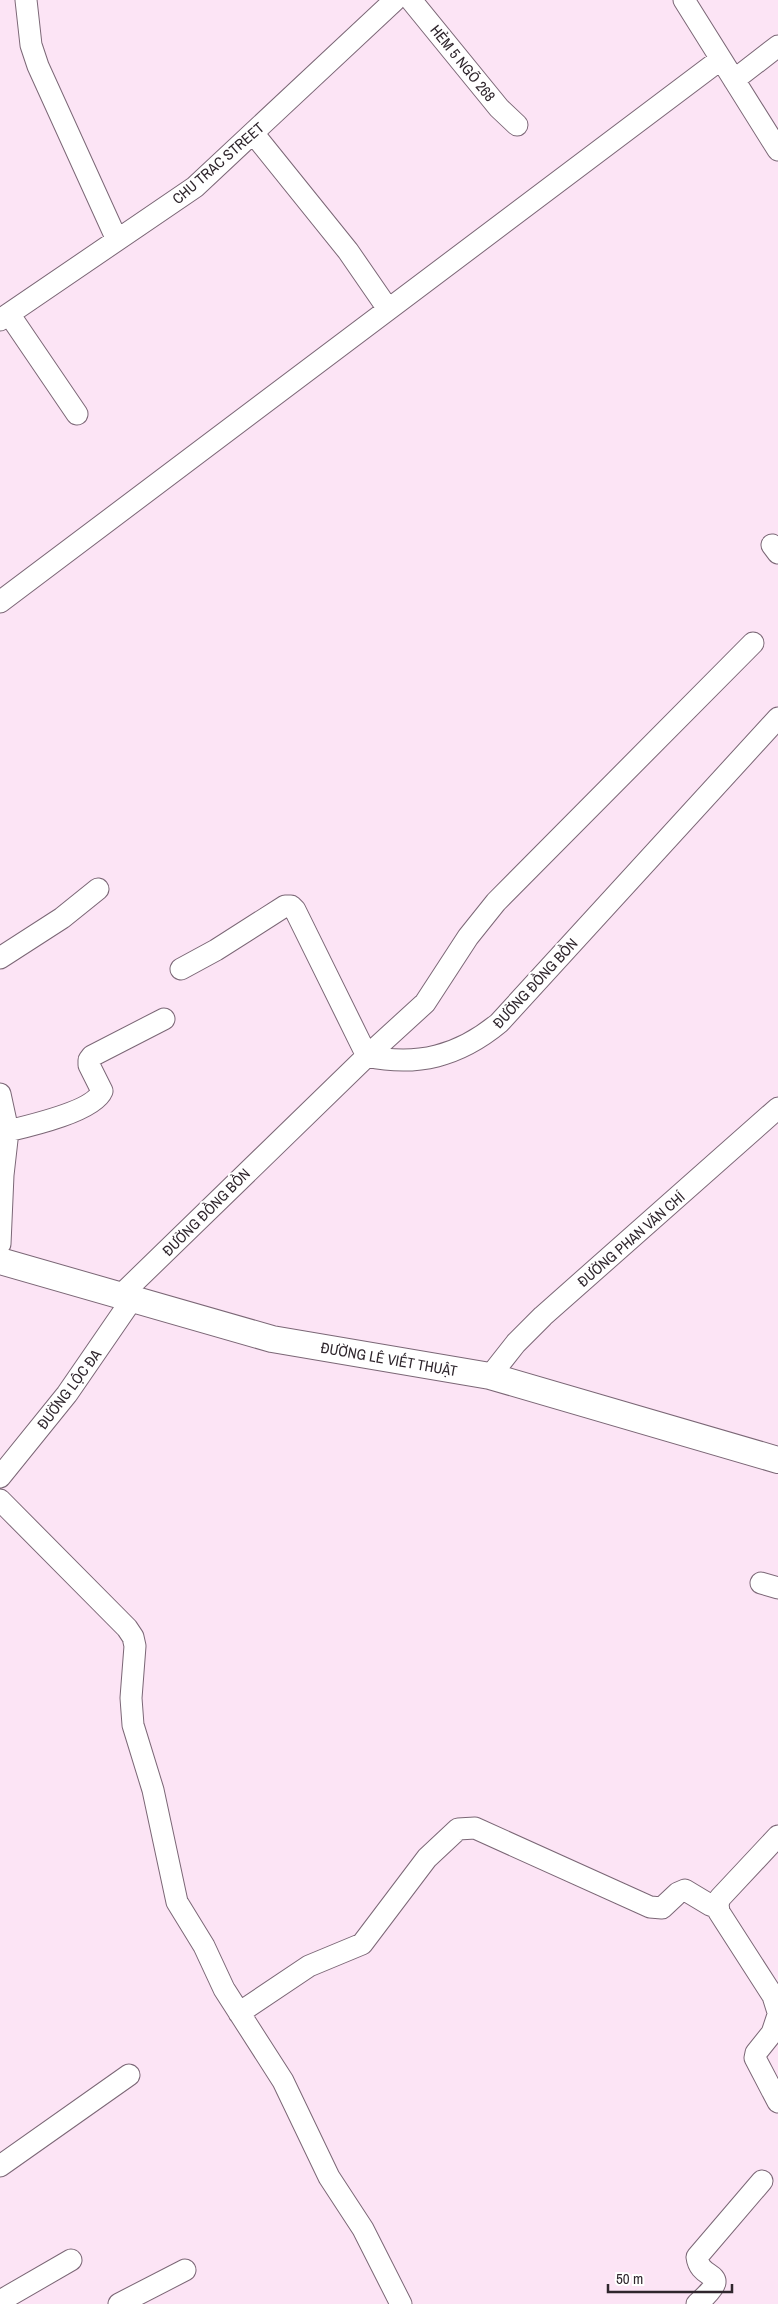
<svg xmlns="http://www.w3.org/2000/svg" width="778" height="2304" viewBox="0 0 778 2304" font-family="'Archivo Narrow',sans-serif">
  <style>
    .lines { fill: none; stroke-linecap: round; stroke-linejoin: round }
    .minor-casing { stroke: #7b6776; stroke-width: 23 }
    .major-casing { stroke: #7b6776; stroke-width: 28 }
    .minor { stroke: #fff; stroke-width: 21 }
    .major { stroke: #fff; stroke-width: 26 }
    .labels { text-anchor: middle; dominant-baseline: central; stroke-width: 4; stroke-linejoin: round; paint-order: stroke }
    .street-label { font-size: 15px; fill: #2f262d; stroke: #fff }
  </style>
  <rect width="100%" height="100%" fill="#fce4f5"/>
  <g class="lines">
    <g class="minor-casing">
      <path id="minor" d="M26,0L31,45L38,66L117,240
        M411,0L499,108L517,125
        M684,0L778,150
        M734,80L778,46
        M253,133L348,251L388,309
        M9,314L77,414
        M0,320L195,187L395,0
        M772,545L778,553
        M0,602L721,59
        M0,958L62,918L98,889
        M181,969L216,950L285,906H291L295,910L367,1056L425,1003L468,937L496,902L753,643
        M0,1094L8,1131L3,1175L0,1244
        M8,1131C29,1126 94,1111 102,1091L89,1065V1060L92,1056L164,1019
        M121,1295L367,1056C417,1067 459,1056 499,1023L778,718
        M490,1376L516,1343L543,1316L778,1108
        M0,1477L67,1394L133,1298
        M0,1500L127,1628L133,1637L135,1646L131,1698L133,1725L153,1790L177,1902L204,1946L224,1989L283,2081L329,2177L363,2229L401,2304
        M761,1583L778,1588
        M778,1836L720,1898L718,1904L719,1912L773,1996L778,2012
        M239,2013L309,1966L362,1944L427,1858L458,1829L475,1828L650,1907L662,1908L678,1893L685,1890L710,1905L718,1908
        M778,2015L772,2033L756,2053L755,2058L778,2102
        M0,2166L129,2075
        M0,2301L71,2260
        M119,2304L185,2270
        M697,2304C736,2269 700,2283 697,2257L762,2181"/>
    </g>
    <g class="major-casing">
      <path id="major" d="M0,1261L272,1339L490,1376L778,1460"/>
    </g>
    <use href="#minor" class="minor"/>
    <use href="#major" class="major"/>
  </g>
  <g class="labels">
    <g class="street-label">
      <text transform="translate(463 63) rotate(51)">HẺM 5 NGÕ 268</text>
      <text transform="translate(218 163) rotate(-41)">CHU TRAC STREET</text>
      <text transform="translate(535 983) rotate(-47)">ĐƯỜNG ĐỒNG BỒN</text>
      <text transform="translate(206 1212) rotate(-45)">ĐƯỜNG ĐỒNG BỒN</text>
      <text transform="translate(631 1239) rotate(-41)">ĐƯỜNG PHAN VĂN CHÍ</text>
      <text transform="translate(389 1359) rotate(10)">ĐƯỜNG LÊ VIẾT THUẬT</text>
      <text transform="translate(69 1389) rotate(-53)">ĐƯỜNG LỘC ĐA</text>
    </g>
  </g>
  <path d="M608 2284v8h124v-8" fill="none" stroke="#2f262d" stroke-width="2.5"/>
  <text x="616" y="2284" font-size="15" fill="#2f262d" stroke="#ffffff" stroke-width="4" paint-order="stroke">50 m</text>
</svg>
